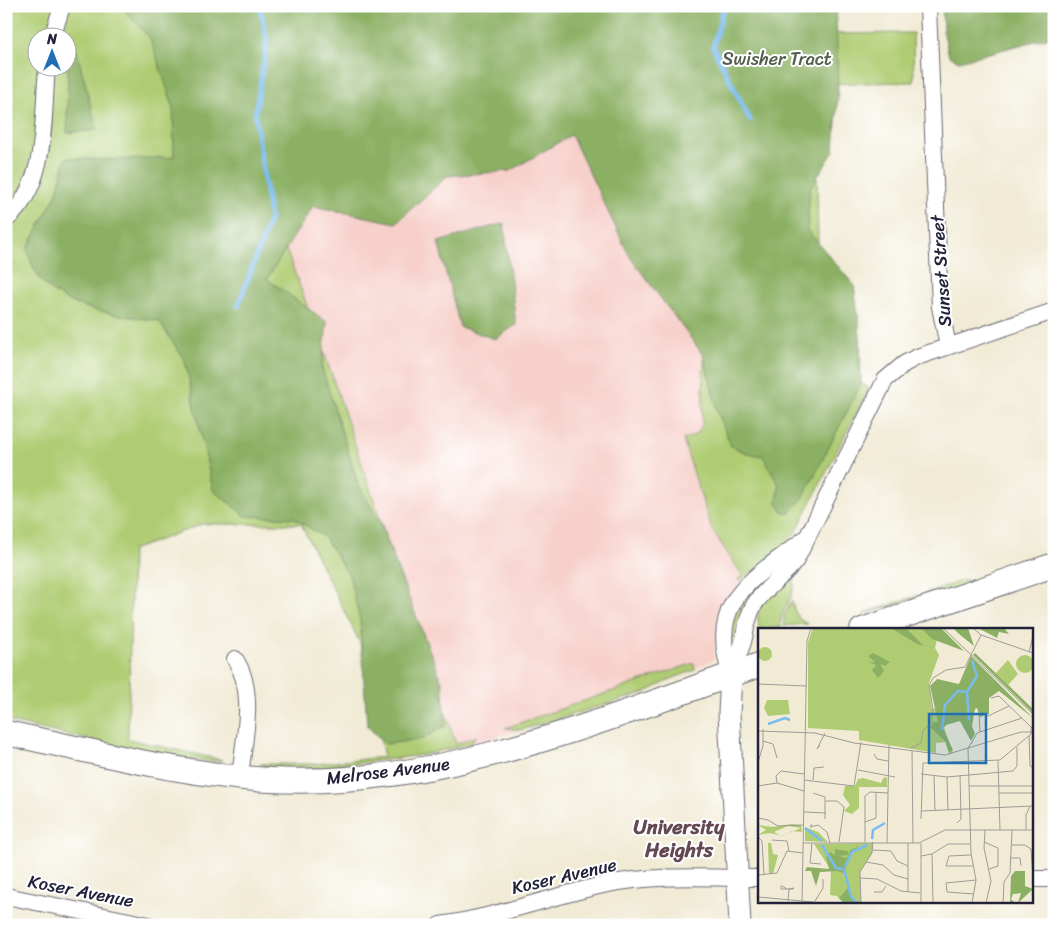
<svg xmlns="http://www.w3.org/2000/svg" width="1060" height="931" viewBox="0 0 1060 931" font-family="Sriracha,sans-serif">
  <style>
    .built { fill: #f7d0ca; fill-rule: evenodd }
    .green { fill: #afcc72; stroke: #687756; fill-rule: evenodd }
    .forest { fill: #8bb064; stroke: #566950 }
    .lines { fill: none; stroke-linecap: round; stroke-linejoin: round }
    .stream { stroke: #79bcef; stroke-width: 5 }
    .minor-casing { stroke: #6a6871; stroke-width: 18 }
    .tertiary-casing { stroke: #6a6871; stroke-width: 23 }
    .secondary-casing { stroke: #6a6871; stroke-width: 26 }
    .minor { stroke: #fff; stroke-width: 16 }
    .tertiary { stroke: #fff; stroke-width: 21 }
    .secondary { stroke: #fff; stroke-width: 24 }
    .labels { text-anchor: middle; dominant-baseline: central; stroke-width: 4; stroke-linejoin: round; paint-order: stroke }
    .park-label { font-size: 18px; fill: #535e4e; stroke: #fff }
    .street-label { font-size: 18px; fill: #22223b; stroke: #fff }
    .quarter-label { font-size: 20px; font-weight: bold; fill: #644955; stroke: #fff }
    .inset-river { fill: none; stroke: #79bcef; stroke-width: 2.5 }
    .inset-road { fill: none; stroke: #9e9b97; stroke-width: 1 }
    .view { fill: #1f6fb2; fill-opacity: 0.15; stroke: #1f6fb2; stroke-width: 2.5 }
    .inset-edge { fill: none; stroke: #22223b; stroke-width: 2.5 }
  </style>
  <rect width="100%" height="100%" fill="#fff"/>
  <filter id="ink" filterUnits="userSpaceOnUse"><feTurbulence type="fractalNoise" baseFrequency=".02" numOctaves="2"/><feDisplacementMap in="SourceGraphic" scale="10" xChannelSelector="R" yChannelSelector="G"/><feConvolveMatrix kernelMatrix="1 2 1 2 8 2 1 2 1" color-interpolation-filters="sRGB"/></filter>
  <filter id="wash" filterUnits="userSpaceOnUse"><feTurbulence type="fractalNoise" baseFrequency=".0096" numOctaves="4" result="noise"/><feDisplacementMap in="SourceGraphic" scale="20" xChannelSelector="R" yChannelSelector="G"/><feGaussianBlur stdDeviation="1.12" result="paint"/><feColorMatrix in="noise" values="0 0 0 0 0 0 0 0 0 0 0 0 0 0 0 0 0 1.4 0 .05"/><feComposite in="paint" operator="in"/></filter>
  <g filter="url(#wash)">
    <rect width="100%" height="100%" fill="#f1ebd5"/>
    <path class="built" d="M6,6H731L729,336L691,469L712,530L744,579L717,637L713,660L644,693L465,746L385,761L360,643L301,524H203L132,550L128,747L6,721ZM38,38H68V68H38Z"/>
    <path class="green" d="M6,6H195L321,343L456,744L476,736L470,744L422,755L322,768L271,769L260,764H314L384,757L360,643L301,524H203L132,550L128,739L222,760C205,768 37,728 6,721ZM38,38H68V68H38Z
      M913,33L914,82L816,84L818,245L730,246L815,34Z
      M860,334L861,384L869,388L796,532L783,548L739,581L738,579L742,575L712,530L683,440L695,435L702,425L704,356L717,410L729,336Z
      M781,562L740,619L736,635L732,640C729,606 759,584 781,562Z
      M798,569C793,578 795,587 791,597C787,607 779,615 781,627L761,630C747,605 783,583 798,569Z
      M967,579V585L863,614Z
      M792,600C794,611 797,620 808,624L784,626V616Z
      M694,663L695,670L671,679L644,693L521,730L505,728Z"/>
    <path class="forest" d="M120,6H836L838,95L834,151L810,188L807,230L854,285L859,322L861,384L803,498L790,513L783,512L777,503L779,485L763,456L747,453L731,446L717,410L704,356L630,257L571,135L510,171L447,176L396,223L313,206L267,279L327,322L322,368L358,484L378,519L442,682L446,725L422,739L386,744L367,726L360,620L349,575L324,537L294,518L245,516L213,490L185,361L159,321C121,315 58,311 37,274C32,267 30,257 27,249L56,195L66,158L112,160L174,157L173,106L150,38Z
      M942,6H1054V36L959,61L949,56L943,30Z
      M73,36L97,130L67,133L68,57Z
      M504,223L516,325L495,339L460,327L438,242Z"/>
    <g class="lines">
      <path class="stream" d="M724,6L713,47L750,120
        M238,306L270,219L255,114L267,42L260,6"/>
    </g>
  </g>
  <g filter="url(#ink)">
    <g class="lines">
      <g class="minor-casing">
        <path id="minor" d="M928,6L940,307L948,346
          M52,38L62,6
          M6,220C49,183 42,119 47,68
          M235,659C257,692 243,741 240,778
          M731,675C735,664 739,653 743,642C746,629 747,617 754,605C765,587 784,577 796,560L885,380L904,364L917,357L1054,311
          M731,675C705,598 756,578 806,538
          M1031,879H1054
          M6,896L149,925
          M440,925C496,917 549,897 603,885C654,874 707,878 759,878"/>
      </g>
      <g class="tertiary-casing">
        <path id="tertiary" d="M731,675L729,713L740,925"/>
      </g>
      <g class="secondary-casing">
        <path id="secondary" d="M862,630L1054,565
          M6,733C93,751 182,775 270,780C440,789 601,720 759,665"/>
      </g>
      <use href="#minor" class="minor"/>
      <use href="#tertiary" class="tertiary"/>
      <use href="#secondary" class="secondary"/>
    </g>
  </g>
  <g class="labels">
    <g class="park-label">
      <text x="777" y="59">Swisher Tract</text>
    </g>
    <g class="street-label">
      <text transform="translate(941 271) rotate(-94)">Sunset Street</text>
      <text transform="translate(388 771) rotate(-7)">Melrose Avenue</text>
      <text transform="translate(564 876) rotate(-13)">Koser Avenue</text>
      <text transform="translate(81 891) rotate(11)">Koser Avenue</text>
    </g>
    <g class="quarter-label">
      <text x="679" y="827">University<tspan x="679" dy="23">Heights</tspan></text>
    </g>
  </g>
  <g transform="translate(758 628)">
    <rect width="275" height="275" fill="#f1ebd5"/>
    <path d="M55,0H182L177,20L181,27L171,55L174,80L180,82L195,125L191,126L187,114L178,115V125L101,112V103L50,100V14ZM0 26a7 7 0 1 1 14 0a7 7 0 1 1-14 0ZM258 36a9 9 0 1 1 18 0a9 9 0 1 1-18 0ZM250,32L260,46L250,57L238,45ZM9,72H30L32,86L10,88L6,80ZM126,149L129,150V159H101V180L94,186L86,183L92,177L85,167L87,158H97L100,151L105,150L123,155ZM33,196L43,197L44,204L34,203L24,208L12,205L0,207L8,202L0,197L14,199ZM30,198L43,200L23,208L16,204ZM47,199L60,204L70,214L47,213ZM10,215H13L15,226L20,227L15,246H11ZM115,215L114,225L102,244L103,275H85L79,268L72,267L73,242L56,216Z" fill="#afcc72" fill-rule="evenodd"/>
    <path d="M133,0H148L166,18L159,16ZM163,0H183L206,23L174,11ZM195,0H210L216,18L201,6ZM220,0H246L251,6L241,4L239,10ZM115,25L132,34L127,38L122,36L126,43L120,50L114,42L118,37L111,34H117L110,28ZM217,25L275,81V85L215,27ZM213,28L275,90L241,63L231,70V86L222,89L219,80L217,81L214,98L217,106L213,113L202,93L188,97L185,101L195,122L191,124L188,114L172,99L175,94H180L172,58L179,51L201,56ZM101,218L93,225L87,239L93,266L99,275L85,274L81,270L90,260L88,246L79,243L62,244L58,258L53,243H47L49,239L71,241L68,229L72,224L77,227V221L90,223V227L81,228L89,230L92,222ZM257,243H267V258L275,261L260,275L263,265L255,266L253,271L257,275H252L253,248Z" fill="#8bb064"/>
    <path class="inset-river" d="M209,64L211,92M10,96L27,90L32,92M184,102L187,77L200,63L209,64L219,48L214,32M47,200L64,213M114,211L115,202L127,195M64,217L78,240L85,241M87,239L94,224L109,217M86,241L93,268L98,275"/>
    <path class="inset-road" d="M185,0L275,86M215,0L223,7L275,25M271,24L275,8M0,56L48,58M233,70L241,68L274,100M221,85L222,104M228,89L251,78M0,103L57,105L96,115L187,127L263,104H275M271,108L272,138L275,140M5,113L15,116L19,130M213,116L219,105L264,90M62,117L59,121L67,105M153,120L163,115L165,103L173,95L175,81L171,58L175,50L188,42L207,39L223,7M154,123L155,215M116,126L119,131L130,133M240,133L242,202M0,134L5,118V101M100,142L137,149M163,146L189,149L255,143L259,138V119M176,148L177,183M189,149L190,182M46,152L96,158L103,114M55,152L56,140L66,139M19,155L18,148L23,143L46,146M19,155L46,163M0,158L19,155M211,158H275M55,165L67,169V191M241,165H275M68,173H79L86,179L81,214M163,183L275,178M46,184L68,185M0,190L10,192L20,198L45,197M163,191L165,135L242,132L273,106V99M107,194L118,190V164M199,195L203,191L202,147M54,196L52,199L60,197L69,204L72,215M227,202L226,220L233,253L228,275M268,202V187L272,178M0,209L4,213L6,247M14,212L29,213L31,223M107,214V168L112,164L130,165M226,214L240,220V238L231,241M45,215H161L187,202H275M54,215L52,235L63,236M129,215L131,117M254,217H267L273,221L275,250M115,222L133,223L139,233L150,238M174,226L175,275M213,227L191,228L188,238H215M163,228L174,226L190,216H212M252,230H262L263,238M108,234L125,237L136,247L150,251M0,247L19,245L29,223L45,225M102,250L119,251L143,263L162,265M23,258H24L29,261H23ZM29,261H35L36,260L31,261L30,273M116,264H124L128,258M150,264V215M216,266L189,264L188,255L218,252M0,269L66,275M57,273L65,260V251M44,275L49,13L53,0M103,275L102,244L114,225L115,214M163,275V215M214,275L218,252L213,225L210,120L214,114M245,275L246,254L252,245L254,202"/>
    <path class="view" d="M171,86H228V135H171Z"/>
    <rect width="275" height="275" class="inset-edge"/>
  </g>
  <rect width="1060" height="931" fill="none" stroke="#fff" stroke-width="25"/>
  <g transform="translate(52 52)"><circle r="24" fill="#ffffff" stroke="#a7a7b1"/>
  <path d="M0-4L9 19L0 12L-9 19Z" fill="#1f6fb2"/>
  <text y="-8" font-size="14" font-weight="bold" text-anchor="middle" fill="#22223b">N</text>
  </g>
</svg>
